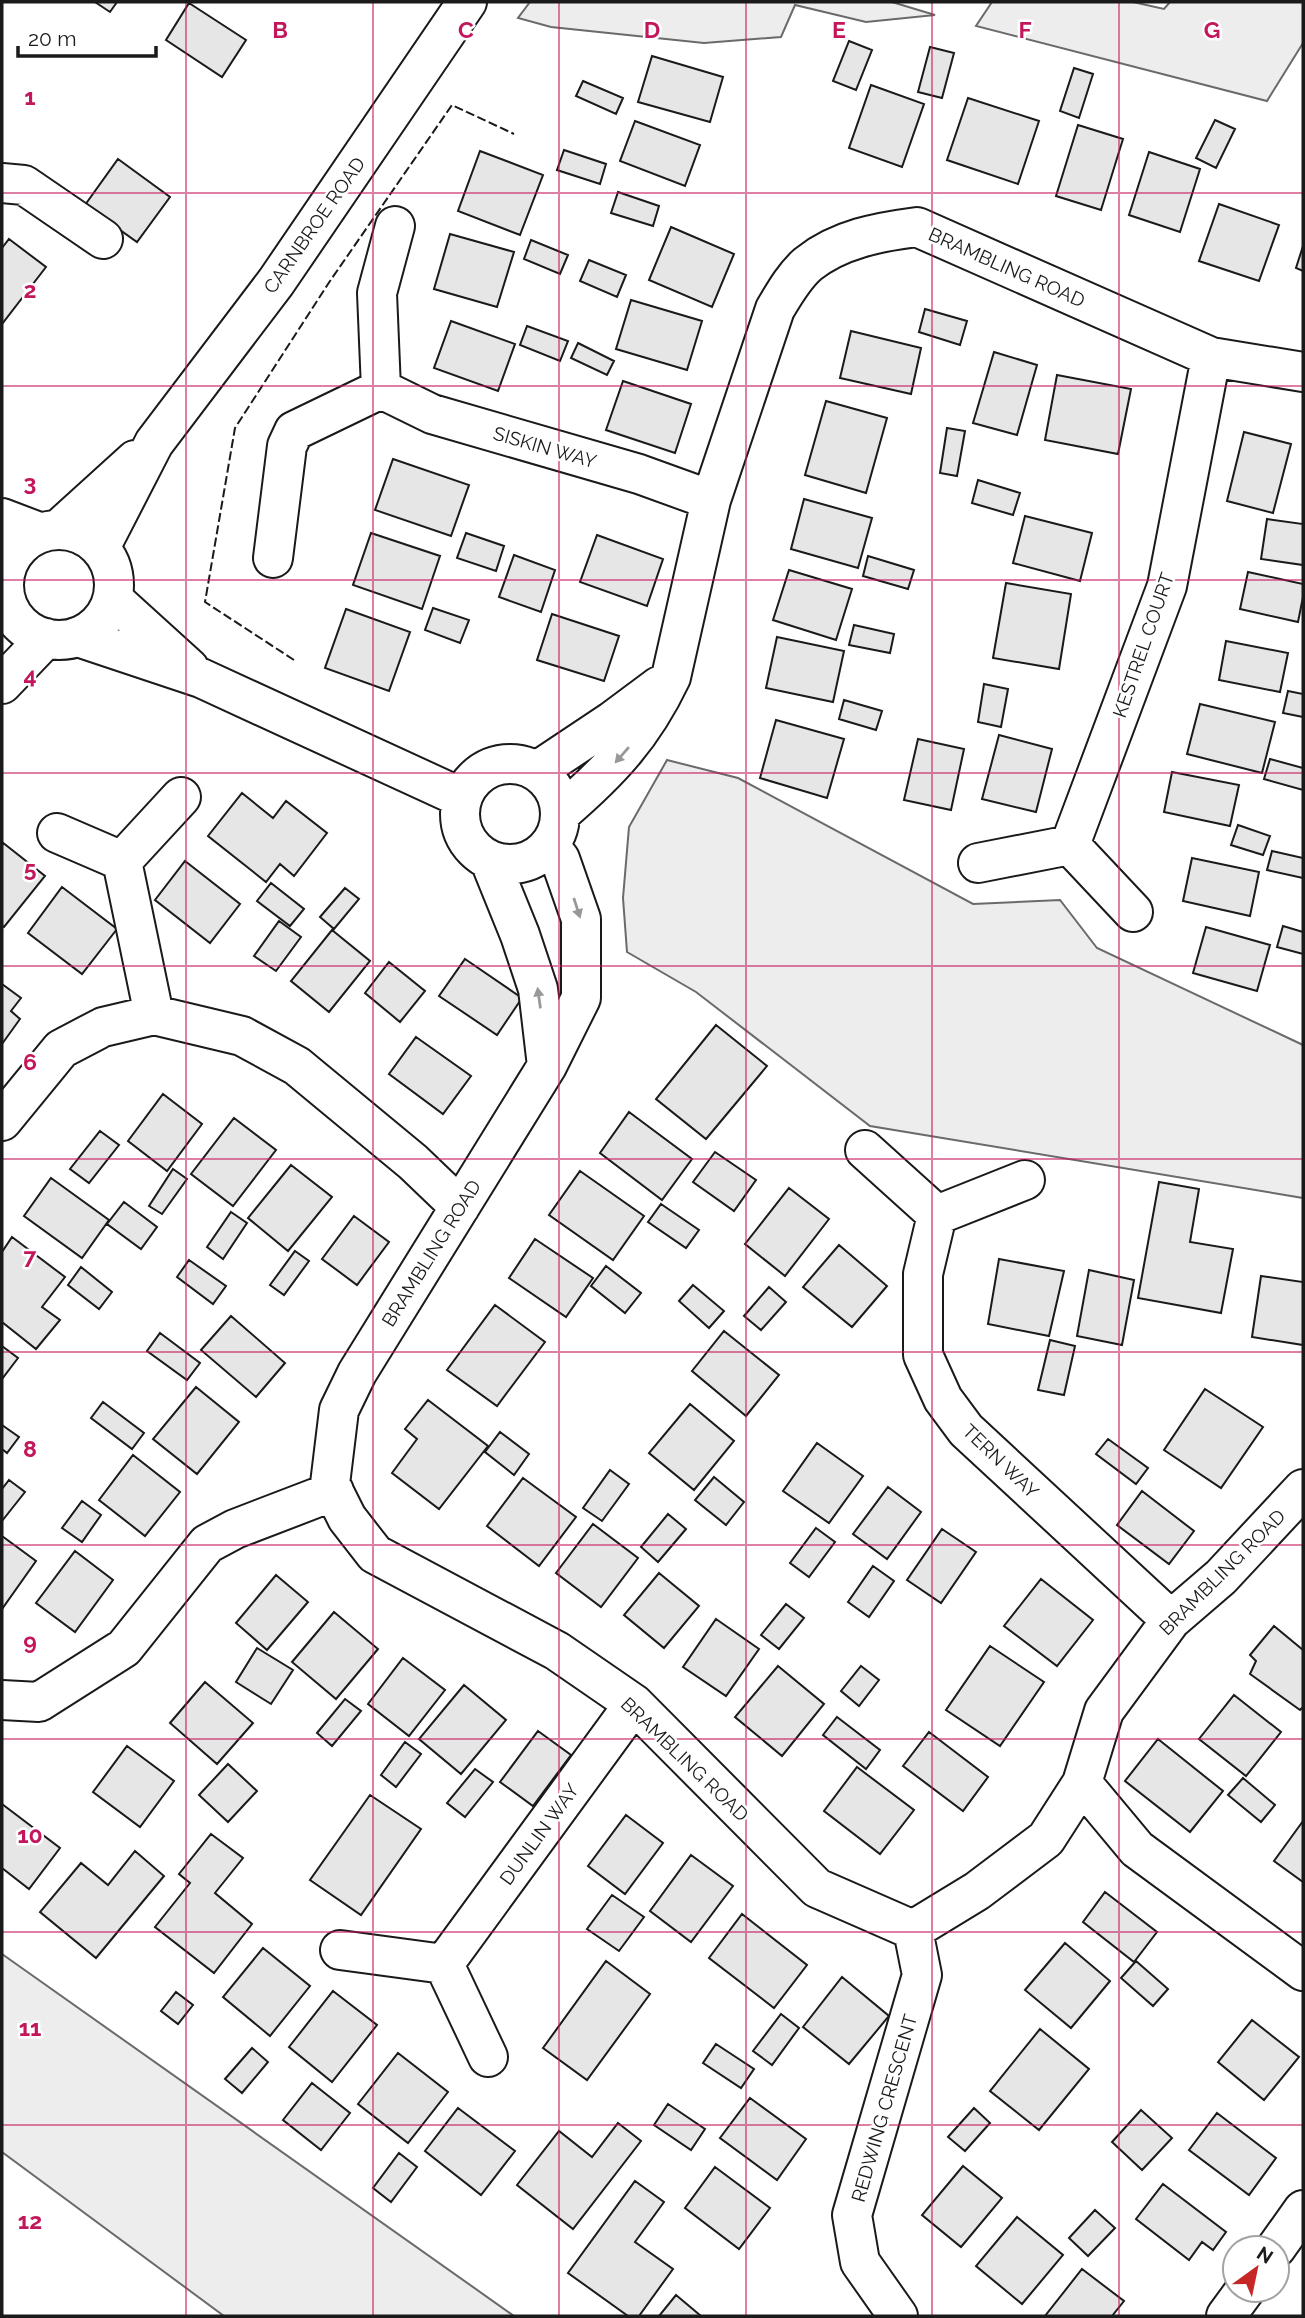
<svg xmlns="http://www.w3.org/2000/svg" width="1305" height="2318" viewBox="0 0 1305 2318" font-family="Raleway,sans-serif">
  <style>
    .built { fill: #ededed; stroke: #6a6a6a; stroke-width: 2 }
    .building { fill: #e6e6e6; stroke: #1a1a1a; stroke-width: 2 }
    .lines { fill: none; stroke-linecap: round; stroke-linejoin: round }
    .street-casing { stroke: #1a1a1a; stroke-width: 42 }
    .secondary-casing { stroke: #1a1a1a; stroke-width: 42 }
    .street { stroke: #fff; stroke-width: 38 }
    .secondary { stroke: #fff; stroke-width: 38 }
    .fence { stroke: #1a1a1a; stroke-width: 2; stroke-dasharray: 9 3.5; stroke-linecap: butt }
    .oneway { fill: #989898 }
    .grid { fill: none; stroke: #c2185b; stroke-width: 2; stroke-opacity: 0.55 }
    .labels { text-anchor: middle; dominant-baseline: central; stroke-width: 5; stroke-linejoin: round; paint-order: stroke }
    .street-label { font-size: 19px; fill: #1a1a1a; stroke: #fff }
    .grid-label { font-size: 23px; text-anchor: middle; font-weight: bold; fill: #c2185b; stroke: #fff; stroke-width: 5; stroke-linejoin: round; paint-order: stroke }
  </style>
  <rect width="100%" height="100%" fill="#fff"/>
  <path class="built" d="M530,2H892L935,15L866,22L795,5L781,37L704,43L551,27L518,18Z
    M992,2H1133L1164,9L1170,2H1303V43L1267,101L976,26Z
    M667,760L738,778L973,904L1060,900L1097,948L1303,1045V1198L870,1126L696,992L627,952L623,898L629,827Z
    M2,1954L514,2316H224L2,2152Z"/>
  <path class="building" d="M95,2H117L110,12Z
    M189,3L246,40L222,77L166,40Z
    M849,41L872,50L856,90L833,81Z
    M930,47L954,53L942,98L918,92Z
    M652,56L723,77L710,122L638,102Z
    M1074,68L1093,74L1079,118L1060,111Z
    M583,81L623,98L616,114L576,96Z
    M871,85L924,104L902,167L849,148Z
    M968,98L1039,121L1018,184L947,160Z
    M1215,120L1235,129L1216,168L1196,158Z
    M635,121L700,145L685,186L620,161Z
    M1078,125L1123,139L1101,210L1056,196Z
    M564,150L606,164L600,184L557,170Z
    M480,151L543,175L520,235L458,211Z
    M1149,152L1200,169L1180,232L1129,215Z
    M118,159L170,197L137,242L85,205Z
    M618,192L659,206L653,226L611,213Z
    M1219,204L1279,225L1259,281L1199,261Z
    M671,227L734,254L712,307L649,280Z
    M450,234L514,252L497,307L434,289Z
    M9,239L46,267L2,324V248Z
    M531,240L568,255L560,274L524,259Z
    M1303,246V271L1296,268Z
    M589,260L626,275L617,297L580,281Z
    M631,300L702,321L687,370L616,349Z
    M925,309L967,321L960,345L919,332Z
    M451,321L515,344L498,391L434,368Z
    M527,326L568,341L560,361L520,345Z
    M851,331L921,348L911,394L840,378Z
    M578,343L614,361L607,375L571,358Z
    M994,352L1037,365L1017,435L973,423Z
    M1057,375L1131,389L1118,454L1045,440Z
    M623,381L691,404L675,453L606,430Z
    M826,401L887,418L866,493L805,475Z
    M947,428L965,431L957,476L940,473Z
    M1244,432L1291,444L1273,513L1227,501Z
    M393,459L469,485L451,536L375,510Z
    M978,480L1020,493L1013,515L972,503Z
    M804,499L872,518L858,568L791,549Z
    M1025,516L1092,533L1080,581L1013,563Z
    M1267,519L1303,524V565L1261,559Z
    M371,533L440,556L422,609L353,585Z
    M466,533L504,546L496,571L457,558Z
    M597,535L663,559L647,606L580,582Z
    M514,555L555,570L541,612L499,597Z
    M868,556L914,570L908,589L863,576Z
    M789,570L852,589L836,640L773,620Z
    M1248,572L1303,584V597L1298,622L1240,609Z
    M1006,583L1071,594L1059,669L993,658Z
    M433,608L469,620L460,643L425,630Z
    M346,609L410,632L389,691L325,668Z
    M552,614L619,636L604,681L537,660Z
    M854,625L894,634L890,653L849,645Z
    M777,637L844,651L833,702L766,688Z
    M1226,641L1288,653L1280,692L1219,680Z
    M984,684L1008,689L1001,727L978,722Z
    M1288,691L1303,694V717L1283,713Z
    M844,700L882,711L876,730L839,719Z
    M1200,704L1275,722L1262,773L1187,754Z
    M776,720L844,739L827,798L760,778Z
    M999,735L1052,749L1036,812L982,799Z
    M918,739L964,749L951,810L904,800Z
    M1270,759L1303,768V790L1264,779Z
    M1172,772L1239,785L1230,826L1164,812Z
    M242,793L273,818L286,801L327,833L294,876L280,864L266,882L208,836Z
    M1238,825L1270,836L1263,855L1231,845Z
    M2,842L45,876L4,927L2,926Z
    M1272,851L1303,858V878L1267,870Z
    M1192,858L1259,872L1250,916L1183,901Z
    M185,861L240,904L210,943L155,900Z
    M271,883L304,909L290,926L257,901Z
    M62,887L117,929L82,974L28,933Z
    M345,888L359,899L334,929L320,917Z
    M279,921L301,937L276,971L254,956Z
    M1283,926L1303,932V954L1277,947Z
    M1206,927L1270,945L1257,991L1193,973Z
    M332,930L370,961L329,1012L291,981Z
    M465,959L522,998L497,1035L439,996Z
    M389,962L425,991L400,1022L365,993Z
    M2,984L21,998L11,1011L20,1019L2,1044Z
    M716,1025L767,1066L706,1139L656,1099Z
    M416,1037L471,1076L443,1114L389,1074Z
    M163,1094L202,1124L167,1171L128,1141Z
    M629,1112L692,1159L662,1200L600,1153Z
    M234,1118L276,1150L233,1206L191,1174Z
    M100,1131L119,1145L89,1183L70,1169Z
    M715,1152L756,1180L734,1211L693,1182Z
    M291,1165L332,1197L288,1251L248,1218Z
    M173,1169L187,1179L162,1214L149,1206Z
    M580,1171L644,1216L613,1260L549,1215Z
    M51,1178L109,1220L82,1258L24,1216Z
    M1159,1182L1199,1189L1190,1242L1233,1249L1221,1313L1138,1298Z
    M789,1188L829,1219L785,1276L745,1244Z
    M124,1202L157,1227L141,1249L107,1224Z
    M661,1204L699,1230L686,1248L648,1222Z
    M231,1212L247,1223L223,1259L207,1247Z
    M354,1216L389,1242L357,1285L322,1259Z
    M12,1237L65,1277L42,1307L60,1320L36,1349L2,1322V1252Z
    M535,1239L593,1278L566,1317L509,1278Z
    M839,1245L887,1286L852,1327L803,1287Z
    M295,1251L309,1261L284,1295L270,1285Z
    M999,1259L1064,1271L1049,1336L988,1324Z
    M189,1260L226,1286L213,1304L177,1277Z
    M606,1266L641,1293L625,1313L591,1286Z
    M81,1267L112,1292L99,1309L68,1285Z
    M1089,1270L1134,1280L1122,1345L1077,1336Z
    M1261,1276L1303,1282V1345L1252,1337Z
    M693,1285L724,1311L709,1328L679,1301Z
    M769,1287L786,1302L761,1330L744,1316Z
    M495,1305L545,1342L497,1406L447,1370Z
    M231,1316L285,1363L256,1397L201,1350Z
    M724,1331L779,1375L746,1416L692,1371Z
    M160,1333L200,1363L187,1380L147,1351Z
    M1050,1340L1075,1346L1064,1395L1038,1390Z
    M2,1346L18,1358L2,1379Z
    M196,1387L239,1422L197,1474L153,1439Z
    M1205,1389L1263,1427L1221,1488L1164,1450Z
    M428,1400L488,1446L439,1509L392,1473L417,1439L405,1429Z
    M103,1402L144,1433L132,1449L91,1418Z
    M690,1404L734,1441L694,1490L649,1453Z
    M2,1425L19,1437L7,1453L2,1449Z
    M500,1432L529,1454L514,1475L485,1452Z
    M1108,1439L1148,1468L1136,1484L1096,1454Z
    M817,1443L863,1476L829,1523L783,1491Z
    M133,1455L180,1492L145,1536L99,1500Z
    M610,1470L629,1484L602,1521L583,1508Z
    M714,1477L744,1502L726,1525L695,1500Z
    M523,1478L576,1517L539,1566L487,1526Z
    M9,1480L25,1492L2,1521V1489Z
    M888,1487L921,1512L887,1559L853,1534Z
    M1142,1491L1194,1531L1169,1564L1117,1525Z
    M82,1501L101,1515L82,1542L62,1528Z
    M668,1514L686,1529L658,1562L641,1547Z
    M593,1524L638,1558L601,1607L556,1573Z
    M816,1528L835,1542L809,1577L790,1563Z
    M942,1529L976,1552L941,1603L907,1580Z
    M2,1536L36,1561L2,1609Z
    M75,1551L113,1580L75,1632L36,1603Z
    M873,1566L894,1581L869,1617L848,1602Z
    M659,1573L699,1606L664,1648L624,1615Z
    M276,1575L308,1602L267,1650L236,1623Z
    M1041,1579L1093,1620L1057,1666L1004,1626Z
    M786,1604L804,1618L779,1649L761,1635Z
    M334,1612L378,1649L336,1699L292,1662Z
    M716,1619L759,1649L726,1696L683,1667Z
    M1274,1626L1303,1650V1707L1300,1710L1250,1674L1256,1661L1250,1655Z
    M990,1646L1044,1682L1000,1746L946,1710Z
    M257,1648L293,1670L271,1704L236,1682Z
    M403,1658L445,1690L409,1736L368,1704Z
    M778,1666L824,1704L782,1756L735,1717Z
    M861,1666L879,1680L859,1706L841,1691Z
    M205,1682L253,1723L217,1764L170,1723Z
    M464,1685L506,1720L461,1774L419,1739Z
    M1234,1695L1281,1732L1246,1776L1199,1739Z
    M345,1699L361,1711L332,1746L317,1733Z
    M837,1717L880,1750L866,1769L823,1735Z
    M538,1731L571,1755L533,1806L500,1782Z
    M929,1732L988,1777L963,1811L903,1766Z
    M1158,1739L1223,1791L1190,1832L1125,1781Z
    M405,1742L421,1754L396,1787L381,1775Z
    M127,1746L174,1781L140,1827L93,1792Z
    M228,1764L257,1791L228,1822L199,1795Z
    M857,1767L914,1810L880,1854L824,1811Z
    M475,1769L493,1782L465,1817L447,1803Z
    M1243,1778L1275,1805L1261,1822L1228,1795Z
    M370,1795L421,1829L361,1915L310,1880Z
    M2,1804L60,1848L29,1889L2,1868Z
    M626,1815L663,1843L625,1894L588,1866Z
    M1303,1821V1882L1274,1861Z
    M211,1834L243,1858L215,1893L252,1924L214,1973L155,1927L190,1883L179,1874Z
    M135,1851L164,1876L96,1958L40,1912L81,1863L108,1885Z
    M691,1855L733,1886L691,1942L650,1911Z
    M1105,1892L1157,1932L1134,1962L1083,1922Z
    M612,1895L644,1917L619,1951L587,1929Z
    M742,1914L807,1965L774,2008L709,1958Z
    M1065,1943L1110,1981L1071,2028L1025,1990Z
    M263,1948L310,1986L270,2036L223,1997Z
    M606,1961L650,1994L587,2080L543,2048Z
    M1136,1961L1168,1989L1153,2006L1121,1978Z
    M842,1977L889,2016L849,2064L803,2027Z
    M333,1991L377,2025L332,2082L289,2047Z
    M176,1992L193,2005L178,2024L161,2011Z
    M781,2014L799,2028L772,2065L753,2051Z
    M1252,2020L1299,2057L1264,2100L1218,2062Z
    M1040,2029L1089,2069L1039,2130L990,2091Z
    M716,2044L754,2069L741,2088L703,2063Z
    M252,2048L268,2062L242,2093L225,2079Z
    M398,2053L448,2092L408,2143L358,2104Z
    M312,2083L350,2113L321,2150L283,2120Z
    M750,2098L806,2139L777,2180L720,2138Z
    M668,2104L705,2129L691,2150L654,2125Z
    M458,2108L515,2151L481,2195L425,2151Z
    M974,2108L990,2123L965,2151L948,2137Z
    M1141,2110L1172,2138L1142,2170L1112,2142Z
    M1217,2113L1276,2158L1249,2195L1189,2150Z
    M618,2123L641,2141L573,2229L517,2185L559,2131L592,2157Z
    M399,2153L417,2167L391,2202L373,2188Z
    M963,2166L1002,2198L961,2247L922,2215Z
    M715,2167L770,2208L739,2249L685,2208Z
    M635,2181L664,2202L635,2242L673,2269L639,2316H628L568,2273Z
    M1163,2184L1226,2232L1213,2250L1202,2242L1189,2260L1136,2219Z
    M1095,2210L1115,2228L1088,2256L1069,2238Z
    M1017,2217L1063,2255L1022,2304L976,2266Z
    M1082,2269L1124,2301L1112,2316H1045Z
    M676,2295L701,2316H659Z"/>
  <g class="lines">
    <g class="street-casing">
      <path id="street" d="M2,183L24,185L103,239
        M381,389L432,414L639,474L711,500
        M2,518L39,532
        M273,558L287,446L294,431L381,389L377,293L395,226
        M2,573L4,575
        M113,599L189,668
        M78,637L201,678L462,798
        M460 814a50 50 0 1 1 100 0a50 50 0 1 1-100 0Z
        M537,771L612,721L659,686
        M561,813C610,771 643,736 671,677L711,500L775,309C784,294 794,276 808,264C839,239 879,232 917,227L1211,357L1303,372
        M57,833L122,861L154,1015
        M1070,845L1133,912
        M550,846L560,859L581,919V998L547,1066L357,1373L339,1410L330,1484L347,1518L375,1554L557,1651L634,1704L817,1888L913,1930L977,1891L1046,1839L1082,1783L1104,1711L1171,1620L1221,1577L1303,1489
        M122,861L181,797
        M490,861L520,935L538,989L547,1066
        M978,863L1070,845L1167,586L1211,357
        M2,1121L61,1049L103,1027L154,1015L242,1036L297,1066L413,1162L460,1207
        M865,1150L937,1215L1025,1180
        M937,1215L923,1274V1355L943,1399L966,1430L1171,1620
        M2,1700L39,1702L124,1648L207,1544L235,1529L334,1491
        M1082,1783L1137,1849L1303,1971
        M340,1950L444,1964L488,2057
        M444,1964L634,1704
        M1276,2248L1303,2210
        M898,2316L860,2262L852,2215L922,1975L913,1930
        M1226,2316L1245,2290"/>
    </g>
    <g class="secondary-casing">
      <path id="secondary" d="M59,529L135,460
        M4 585a55 55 0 1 1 110 0a55 55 0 1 1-110 0Z
        M100,548L154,443L276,282L467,2
        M2,684L46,638"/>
    </g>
    <use href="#street" class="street"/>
    <use href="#secondary" class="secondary"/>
    <path class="fence" d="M294,660L205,602L235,428L330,281L452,105L514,134"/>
  </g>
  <defs><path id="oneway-solid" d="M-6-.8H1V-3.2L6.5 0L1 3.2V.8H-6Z" transform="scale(1.75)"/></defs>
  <g class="oneway">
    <use href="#oneway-solid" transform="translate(622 755) rotate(131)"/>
    <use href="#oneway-solid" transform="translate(577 908) rotate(72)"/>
    <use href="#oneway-solid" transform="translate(539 998) rotate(-98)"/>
  </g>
  <path class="grid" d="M186,2V2316M373,2V2316M559,2V2316M746,2V2316M932,2V2316M1119,2V2316M2,193H1303M2,386H1303M2,580H1303M2,773H1303M2,966H1303M2,1159H1303M2,1352H1303M2,1545H1303M2,1739H1303M2,1932H1303M2,2125H1303"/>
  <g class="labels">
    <g class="street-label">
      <text transform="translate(314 225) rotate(-55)">CARNBROE ROAD</text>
      <text transform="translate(1007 267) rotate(24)">BRAMBLING ROAD</text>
      <text transform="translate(545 447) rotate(16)">SISKIN WAY</text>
      <text transform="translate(1143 645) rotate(-71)">KESTREL COURT</text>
      <text transform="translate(431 1253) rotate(-58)">BRAMBLING ROAD</text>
      <text transform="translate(1001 1461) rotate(44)">TERN WAY</text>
      <text transform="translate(1222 1572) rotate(-45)">BRAMBLING ROAD</text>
      <text transform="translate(685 1759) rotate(44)">BRAMBLING ROAD</text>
      <text transform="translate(539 1834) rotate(-54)">DUNLIN WAY</text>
      <text transform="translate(884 2108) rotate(-74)">REDWING CRESCENT</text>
    </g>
  </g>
  <g class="grid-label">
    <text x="280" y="38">B</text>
    <text x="466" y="38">C</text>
    <text x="652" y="38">D</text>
    <text x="839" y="38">E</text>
    <text x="1025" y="38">F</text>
    <text x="1212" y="38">G</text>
    <text x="30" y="105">1</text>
    <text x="30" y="298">2</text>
    <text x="30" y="491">3</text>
    <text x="30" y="684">4</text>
    <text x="30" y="877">5</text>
    <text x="30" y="1070">6</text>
    <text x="30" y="1264">7</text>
    <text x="30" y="1457">8</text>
    <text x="30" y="1650">9</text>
    <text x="30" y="1843">10</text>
    <text x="30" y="2036">11</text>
    <text x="30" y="2229">12</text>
  </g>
  <rect width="1305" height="2318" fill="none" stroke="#1a1a1a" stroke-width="7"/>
  <g transform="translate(1256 2269) rotate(33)"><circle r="33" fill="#ffffff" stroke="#a3a3a3" stroke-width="2"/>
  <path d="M0-5L12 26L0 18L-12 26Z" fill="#c62828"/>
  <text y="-10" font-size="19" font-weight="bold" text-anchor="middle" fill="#1a1a1a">N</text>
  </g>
  <path d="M18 46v10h138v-10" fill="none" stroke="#1a1a1a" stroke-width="3.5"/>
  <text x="28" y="46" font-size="21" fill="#1a1a1a" stroke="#ffffff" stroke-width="5" paint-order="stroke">20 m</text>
</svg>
